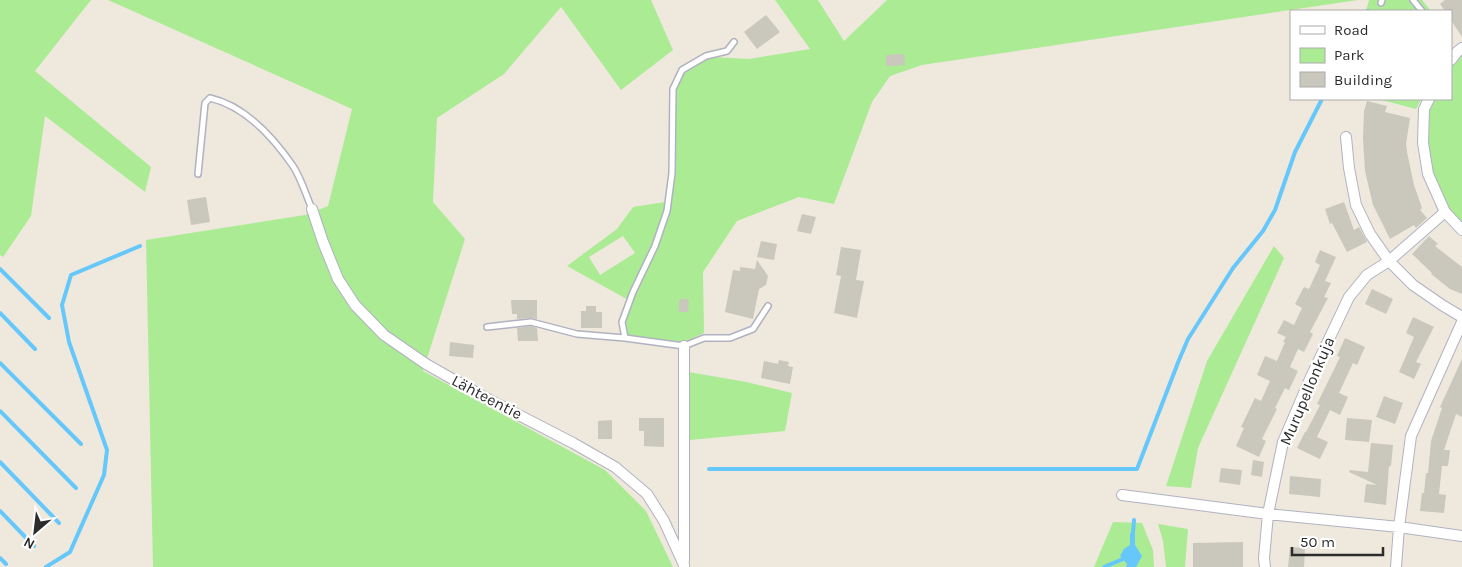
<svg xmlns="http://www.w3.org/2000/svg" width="1462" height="567" viewBox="0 0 1462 567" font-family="Karla,sans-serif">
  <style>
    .green { fill: #aaeb94; fill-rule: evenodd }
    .water { fill: #66c7fb }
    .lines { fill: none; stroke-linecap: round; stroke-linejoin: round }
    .stream { stroke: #66c7fb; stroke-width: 4 }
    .building { fill: #cac7bc }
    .lane-casing { stroke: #b1b2c1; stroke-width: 8 }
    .street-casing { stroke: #b1b2c1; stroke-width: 12 }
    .lane { stroke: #fff; stroke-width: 5 }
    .street { stroke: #fff; stroke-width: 10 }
    .labels { text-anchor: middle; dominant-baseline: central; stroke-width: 4.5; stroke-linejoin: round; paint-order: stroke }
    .street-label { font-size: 16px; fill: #2c2c2c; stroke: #fff }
  </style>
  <rect width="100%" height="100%" fill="#efe9dd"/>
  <path class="green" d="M0,0H91L35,71L151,167L145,192L45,116L31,216L3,257L0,255Z
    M108,0H651L673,50L621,90L561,7L504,74L437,118L433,202L465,239L423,371L605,470L646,511L673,567H153L146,240L305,215L328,206L352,109Z
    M775,0H818L844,41L887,0H1358L922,65L890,76L872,102L834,204L799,197L737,221L703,272L704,333L684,342L627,335L626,321L632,302L567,266L617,229L633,207L665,202L670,173L671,89L682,65L712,51L713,57L749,59L810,49ZM623,236L635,253L600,275L589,257Z
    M1369,0H1422L1431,11H1366Z
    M1462,48V230L1445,212L1428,174L1424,109L1429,99H1451V60Z
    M1378,99H1421L1416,109Z
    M1274,246L1284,258L1198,448L1191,488L1166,486L1207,361Z
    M689,372L746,382L792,393L785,431L690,440Z
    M1113,522L1142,523L1153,550L1154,567H1094Z
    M1158,524L1188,529L1185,567H1166L1163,541Z"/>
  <path class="water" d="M1130,533L1135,534V545L1142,556L1136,567H1126L1127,564L1120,556L1124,549L1130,545Z"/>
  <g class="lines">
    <path class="stream" d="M1367,11H1368
      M0,269L49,318
      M0,313L35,349
      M0,363L81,444
      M0,411L76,488
      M0,462L59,523
      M709,469H1137L1179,360L1188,339L1233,268L1263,231L1275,210L1295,152L1322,99
      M0,511L34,546
      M1133,533L1134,520
      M0,558L6,564
      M46,567L70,552L104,475L107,450L69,342L62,305L71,275L140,246
      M1104,567L1123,559"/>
  </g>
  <path class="building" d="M1445,0H1462V37L1451,20V11H1445L1440,4Z
    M766,15L780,32L757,49L744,32Z
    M904,54L905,65L886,66V55Z
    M1367,101L1387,106L1385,112L1410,118L1406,144L1407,152L1414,185L1422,208L1420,210L1427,218L1416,228L1414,225L1390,239L1373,205L1365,171L1363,139L1364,111Z
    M206,197L210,222L191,225L187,200Z
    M1344,202L1354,230L1359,227L1367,242L1347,252L1332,223L1330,224L1325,209Z
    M802,214L816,217L811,234L797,231Z
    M1429,236L1438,244L1435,246L1462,267V294L1450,289L1431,274L1432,273L1412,254Z
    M761,241L777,244L774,260L757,257Z
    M841,247L861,250L856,280L864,281L857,318L834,313L841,276L836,275Z
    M1320,250L1336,257L1325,281L1331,283L1324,297L1328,298L1310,332L1313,334L1304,352L1298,349L1290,367L1298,371L1289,390L1285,388L1275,408L1277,409L1262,439L1266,441L1259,457L1236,446L1244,428L1241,427L1255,398L1261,401L1270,381L1257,375L1265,356L1277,361L1285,342H1283L1286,337L1277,333L1284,320L1294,325L1302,308L1295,304L1304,287L1309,289L1320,265L1315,262Z
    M757,260L768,276L766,285L759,289L753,319L725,312L733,270L740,271V267L755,269Z
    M1372,289L1393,299L1386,314L1365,304Z
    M679,299H689L688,312H679Z
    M511,300H537V319L530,318L517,319V314H512Z
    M586,306H596V312H602V328H581V311H586Z
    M1413,317L1434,327L1416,362L1421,364L1414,379L1399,372L1414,337L1406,333Z
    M531,326L537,328L538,341H518L517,328Z
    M1345,338L1365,347L1357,365L1353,363L1339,393L1348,397L1340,415L1330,410L1317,437L1328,442L1320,459L1297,448L1305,432H1306L1320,405L1317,404L1340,357L1337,356Z
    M450,342L474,345L473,358L449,356Z
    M1462,359V417L1456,414L1444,450H1450L1448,466H1442L1439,494L1446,495L1444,513L1420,511L1422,493H1424L1426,473H1428L1431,441L1442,408L1440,407Z
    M779,360L789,362L788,366L793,367L790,384L761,378L764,361L778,364Z
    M1384,396L1403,403L1395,424L1376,417Z
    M639,418H664V447L644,446V431H639Z
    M1347,418L1372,420L1369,442L1345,440Z
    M612,420V439H598V421Z
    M1371,443L1393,445L1391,466H1389L1386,505L1364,502L1366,484L1377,485L1349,472L1350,470L1368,472Z
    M1253,460L1264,462L1262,477L1251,475Z
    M1221,468L1242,470L1240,485L1219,482Z
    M1290,476L1321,479L1320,497L1289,494Z
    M1243,542V567H1193V543Z
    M1290,547L1305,548L1304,567H1288Z"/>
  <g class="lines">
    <g class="lane-casing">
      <path id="lane" d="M1413,0L1422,11
        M1381,3L1382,0
        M734,42L727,51L706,56L682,70L673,89L672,173L667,211L655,246L633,292L622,322L625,338L684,346L704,338H730L753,329L768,306
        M198,174L205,103L210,98C245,106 273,137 293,166C301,178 306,195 312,209
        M487,327L531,322L577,334L625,338"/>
    </g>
    <g class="street-casing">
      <path id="street" d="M1451,60L1457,52L1462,48
        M1429,99L1424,109L1423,143L1428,174L1445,212L1462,230
        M1346,137L1349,168L1356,205L1370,234L1389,261L1413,285L1442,305L1462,317
        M312,209L323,242L338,279L355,305L384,335L426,364L484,397L573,443L615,467L647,494L664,521L684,565
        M684,346V561
        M1122,495L1268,514L1283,442L1310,379L1349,297L1367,275L1389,261L1445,212
        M1265,567L1264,558L1268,514L1399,527L1462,536
        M1396,567L1399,527L1411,436L1462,322"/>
    </g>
    <use href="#lane" class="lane"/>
    <use href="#street" class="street"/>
  </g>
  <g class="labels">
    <g class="street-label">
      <text transform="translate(1307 391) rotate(-67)">Murupellonkuja</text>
      <text transform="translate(487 397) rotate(28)">Lähteentie</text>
    </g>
  </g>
  <rect x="1290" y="10" width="162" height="90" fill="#ffffff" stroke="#ababab"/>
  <rect x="1300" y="26" width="25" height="8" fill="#ffffff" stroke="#ababab"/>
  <text x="1334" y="35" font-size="15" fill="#2c2c2c">Road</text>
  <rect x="1300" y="48" width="25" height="15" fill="#aaeb94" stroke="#ababab"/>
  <text x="1334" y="60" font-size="15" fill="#2c2c2c">Park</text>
  <rect x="1300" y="72" width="25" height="15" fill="#cac7bc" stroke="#ababab"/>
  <text x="1334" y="85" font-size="15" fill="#2c2c2c">Building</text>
  <g transform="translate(35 532) rotate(208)" stroke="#ffffff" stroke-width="4" paint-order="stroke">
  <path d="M0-4L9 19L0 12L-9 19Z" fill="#2c2c2c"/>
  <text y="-8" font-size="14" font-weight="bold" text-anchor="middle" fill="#2c2c2c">N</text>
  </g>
  <path d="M1292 547v8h91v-8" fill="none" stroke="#2c2c2c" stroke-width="2.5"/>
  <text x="1300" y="547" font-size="15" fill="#2c2c2c" stroke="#ffffff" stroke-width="4" paint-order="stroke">50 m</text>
</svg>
